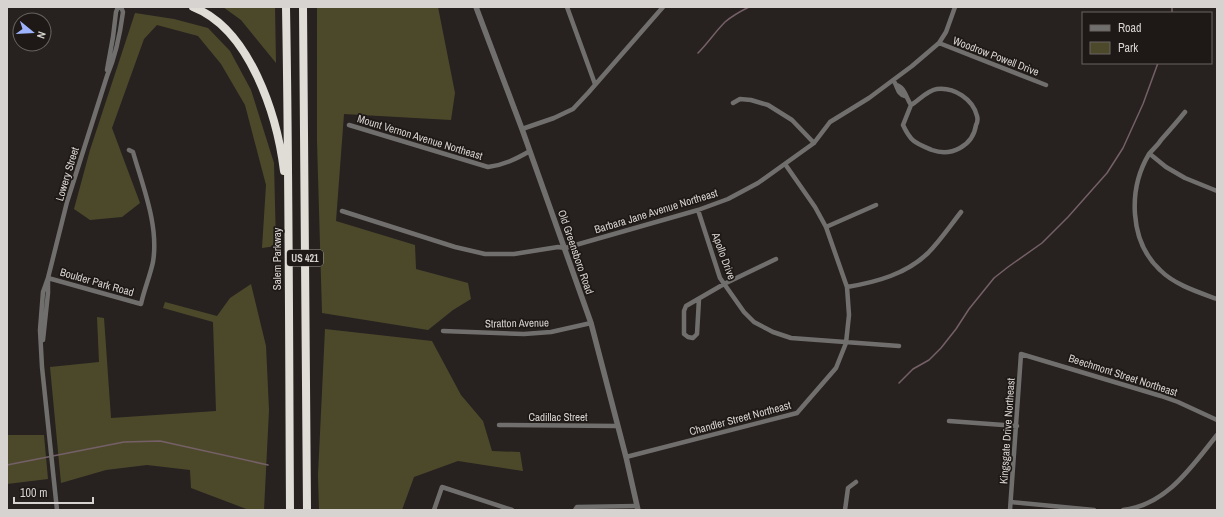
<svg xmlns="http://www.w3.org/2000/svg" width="1224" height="517" viewBox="0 0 1224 517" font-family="'Archivo Narrow',sans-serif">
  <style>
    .green { fill: #4c492b }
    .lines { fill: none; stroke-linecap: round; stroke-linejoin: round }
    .stream { stroke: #756067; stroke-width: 1.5 }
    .minor { stroke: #716f6d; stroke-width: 4.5 }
    .tertiary { stroke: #716f6d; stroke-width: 5.5 }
    .motorway { stroke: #e0dcd6; stroke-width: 8 }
    .labels { text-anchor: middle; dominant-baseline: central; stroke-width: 3.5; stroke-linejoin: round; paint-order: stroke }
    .shield { fill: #1e1916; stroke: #a09b99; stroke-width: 1 }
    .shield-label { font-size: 10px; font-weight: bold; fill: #d7d3d1 }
    .street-label { font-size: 11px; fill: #d7d3d1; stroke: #1e1916 }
  </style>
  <rect width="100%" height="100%" fill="#272220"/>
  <path class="green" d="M223,7H275L276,63L241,20Z
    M317,7H438L455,93L451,120L344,114L336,221L415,245L416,269L468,283L471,299L453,310L428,330L322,313L317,141Z
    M135,13L174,19L208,28L230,51L251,90L274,163L276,246L262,248L266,185L245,105L221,64L198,36L157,25L144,39L112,128L140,203L122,217L90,220L74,209L90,150Z
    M251,284L266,346L269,410L264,510H249L191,488L190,470L147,465L106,470L61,483L50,367L99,362L97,317L104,318L111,418L216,411L213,322L163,308L165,302L217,316L230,298Z
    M325,329L432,341L461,395L483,421L492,451L520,452L523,471L458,461L414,477L402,510H319L318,475Z
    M7,435H44L48,479L7,484Z"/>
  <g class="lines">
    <path class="stream" d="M1172,13V7
      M698,53C708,43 715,32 725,22C732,16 741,11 749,7
      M899,383L913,369L929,360L941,348L956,329L969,309L994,278L1008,267L1042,243L1068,217L1107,173L1123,148L1143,104L1158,63
      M7,465L124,442L160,441L268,465"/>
    <path class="minor" d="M567,7L595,84
      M939,43L1046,85
      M107,70L113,37L116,12L118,7
      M895,83C898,89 898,94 905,96
      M896,85C905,87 906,98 911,105L903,125C911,142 915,143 932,150C951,157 973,146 976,125C977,123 978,119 977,116C973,99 954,87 937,89C928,90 919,100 911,105
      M733,103L740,99L751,100L768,105L792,120L814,143
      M1185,112C1177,122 1169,131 1161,140C1158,145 1153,149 1149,154C1128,189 1129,241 1160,270C1175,285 1198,292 1217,299
      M349,125L488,167C504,165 516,159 530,151
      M522,129L554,118L573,109L588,93L663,7
      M1150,154L1166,167L1185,178L1217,191
      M698,210L720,278L744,312L754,322L773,332L791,338L899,346
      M342,211L455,247L485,254H514L558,247L565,248L698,210L728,199L758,183L814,143L830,122L869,98L912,66L939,43L946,32L955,7
      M826,227L876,205
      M48,278L141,304C144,290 150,276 153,262C159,226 143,187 133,152L129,150
      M847,287C877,282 906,274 928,253C940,241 950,226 961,212
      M699,299L697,334L693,338L688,337L684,334V311L686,306L724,284L776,259
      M443,331L524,334L551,332L591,323
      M43,340L48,293V281
      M949,421L1017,426
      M499,425L617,426
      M626,457L797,413L836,368L846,343L849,315L847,287L826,227L815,207L785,164
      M1011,502L1094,510
      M57,510L42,367L40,330L43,292L48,278L67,202L107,76C116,55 120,35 123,12L121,7
      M434,510L442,487L512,510
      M575,510L577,507L637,506
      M845,510L848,488L856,482
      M1010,510L1021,354L1161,396L1178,402L1217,420
      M1123,510C1167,505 1192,466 1217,435"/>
    <path class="tertiary" d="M476,7L522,129L591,323L626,457L638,510"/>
    <path class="motorway" d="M193,7C250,29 277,115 284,171
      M286,7C289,175 289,342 290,510
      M303,7L307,510"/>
  </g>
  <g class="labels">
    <rect class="shield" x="287" y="250" width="36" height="16" rx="3"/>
    <g class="shield-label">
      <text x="305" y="258">US 421</text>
    </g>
    <g class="street-label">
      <text transform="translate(996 56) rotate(21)">Woodrow Powell Drive</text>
      <text transform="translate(420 137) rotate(17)">Mount Vernon Avenue Northeast</text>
      <text transform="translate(67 174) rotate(-73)">Lowery Street</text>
      <text transform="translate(656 211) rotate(-17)">Barbara Jane Avenue Northeast</text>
      <text transform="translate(576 252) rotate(71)">Old Greensboro Road</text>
      <text transform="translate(724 256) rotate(70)">Apollo Drive</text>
      <text transform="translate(277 259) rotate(-90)">Salem Parkway</text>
      <text transform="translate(97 282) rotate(16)">Boulder Park Road</text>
      <text transform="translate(517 323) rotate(-1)">Stratton Avenue</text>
      <text transform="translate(1123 375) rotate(18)">Beechmont Street Northeast</text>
      <text x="558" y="417">Cadillac Street</text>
      <text transform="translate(740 418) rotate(-15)">Chandler Street Northeast</text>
      <text transform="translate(1007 431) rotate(-86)">Kingsgate Drive Northeast</text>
    </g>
  </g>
  <rect width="1224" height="517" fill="none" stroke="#d7d3d1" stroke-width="16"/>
  <rect x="1082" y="12" width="130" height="52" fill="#1e1916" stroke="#686361"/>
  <rect x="1090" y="25" width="20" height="6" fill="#716f6d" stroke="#686361"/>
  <text x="1118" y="32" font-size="12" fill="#d7d3d1">Road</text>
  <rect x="1090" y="42" width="20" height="12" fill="#4c492b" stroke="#686361"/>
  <text x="1118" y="52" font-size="12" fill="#d7d3d1">Park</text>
  <g transform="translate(32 32) rotate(108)"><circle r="19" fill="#1e1916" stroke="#686361"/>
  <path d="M0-3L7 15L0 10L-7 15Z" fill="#9eb3fd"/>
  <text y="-6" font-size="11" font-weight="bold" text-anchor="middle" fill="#d7d3d1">N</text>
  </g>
  <path d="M14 497v6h79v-6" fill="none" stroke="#d7d3d1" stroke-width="2"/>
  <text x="20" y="497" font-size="12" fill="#d7d3d1" stroke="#1e1916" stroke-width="3" paint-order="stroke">100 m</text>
</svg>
